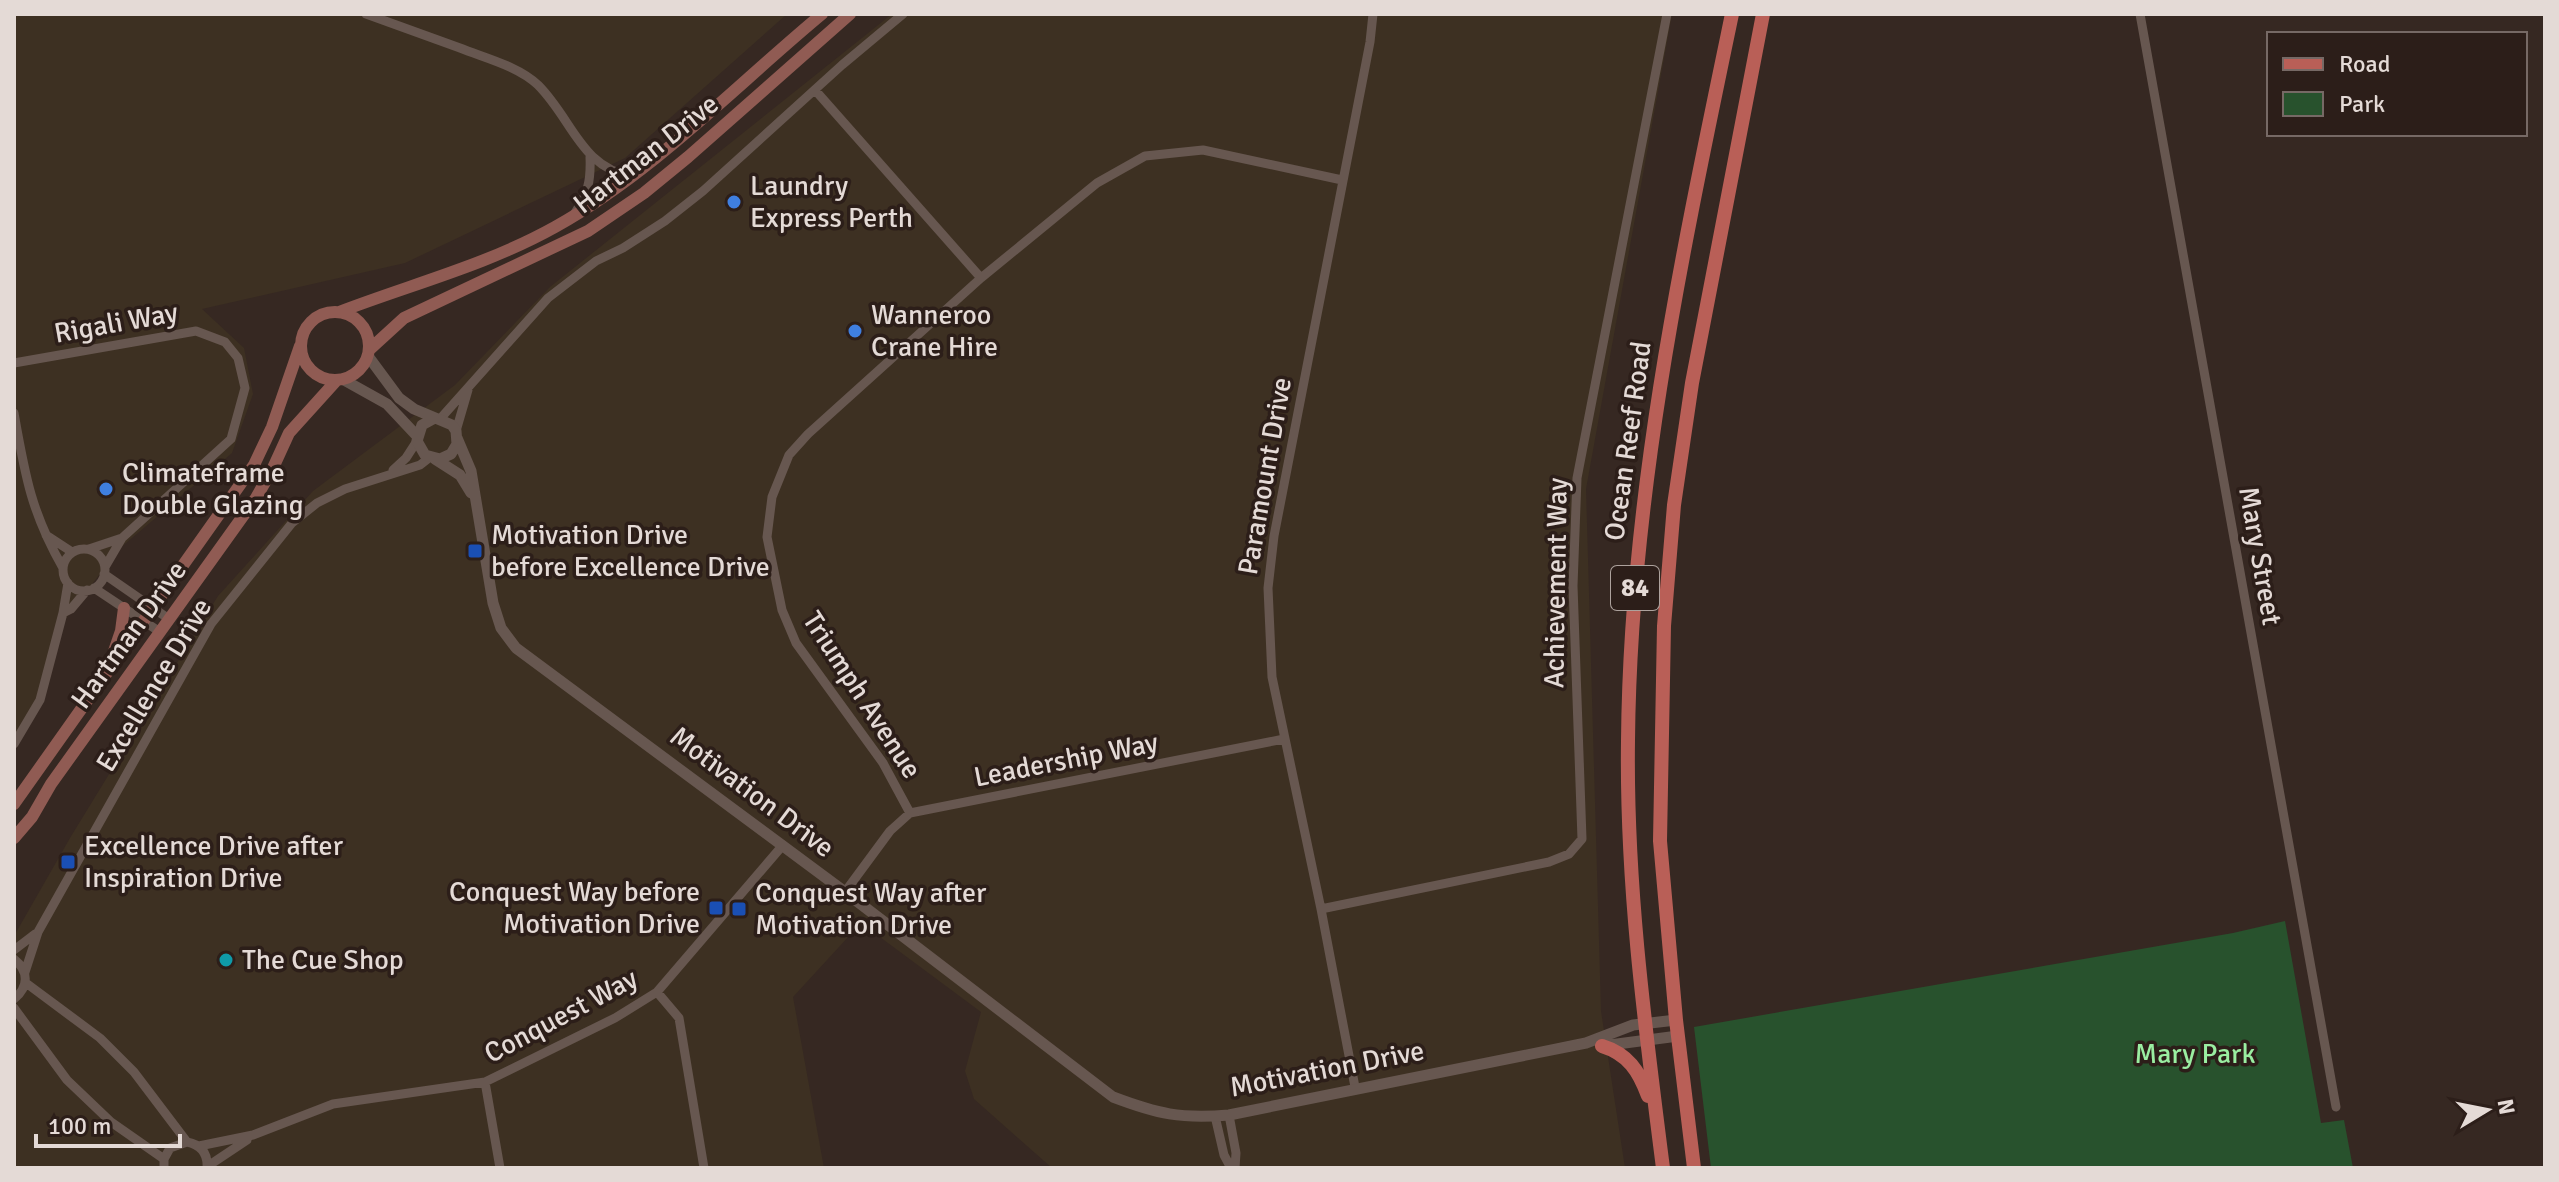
<svg xmlns="http://www.w3.org/2000/svg" width="2559" height="1182" viewBox="0 0 2559 1182" font-family="Signika,sans-serif">
  <style>
    .industrial { fill: #3d3022 }
    .green { fill: #28522d }
    .lines { fill: none; stroke-linecap: round; stroke-linejoin: round }
    .minor { stroke: #675750; stroke-width: 9 }
    .tertiary { stroke: #675750; stroke-width: 11 }
    .secondary { stroke: #905b53; stroke-width: 12 }
    .primary { stroke: #b95f57; stroke-width: 14 }
    .shop-dot { fill: #3f7fe0; stroke: #2c1e19; stroke-width: 3 }
    .transit-dot { fill: #1a4fb4; stroke: #2c1e19; stroke-width: 3 }
    .culture-dot { fill: #0f9aa8; stroke: #2c1e19; stroke-width: 3 }
    .labels { text-anchor: middle; dominant-baseline: central; stroke-width: 7; stroke-linejoin: round; paint-order: stroke }
    .shield { fill: #2c1e19; stroke: #ada29d; stroke-width: 2 }
    .shield-label { font-size: 26px; font-weight: bold; fill: #e4dad6 }
    .street-label { font-size: 28px; fill: #e4dad6; stroke: #2c1e19 }
    .poi-label { font-size: 28px; fill: #e4dad6; stroke: #2c1e19; text-anchor: start }
    .park-label { font-size: 28px; fill: #9aeea1; stroke: #2c1e19 }
  </style>
  <rect width="100%" height="100%" fill="#362822"/>
  <path class="industrial" d="M14,14H787L625,158L405,263L202,309L244,348L253,394L232,453L119,549L60,626L45,697L14,745Z
    M892,14H1672L1586,489L1601,1011L1625,1168H1052L974,1099L965,1071L981,1012L861,923L793,997L824,1168H14V936L70,838L218,596L313,491L455,385L550,287Z"/>
  <path class="green" d="M2285,921L2321,1123L2344,1120L2353,1168H1711L1694,1027L2233,933Z"/>
  <g class="lines">
    <path class="minor" d="M366,14C397,25 429,37 460,48C485,58 518,66 538,85C573,120 580,167 633,177
      M2140,14L2336,1107
      M815,90L981,278
      M575,213C588,193 591,181 590,157
      M14,363L196,331L225,342L238,358L245,388L231,439L122,538L105,567
      M14,413C25,475 31,512 63,568
      M440,419L548,298L596,261L623,248L665,221L703,191L842,65L903,14
      M456,431L468,390
      M393,470L406,458L417,441
      M46,535L72,552
      M89,549L122,538
      M63 570a21 21 0 1 1 42 0a21 21 0 1 1-42 0Z
      M104,574L169,619
      M94,588L160,632
      M63,613L71,609L87,590
      M14,744L40,700L63,613L68,583
      M910,813L883,763L796,643L782,610L767,537L772,497L789,455L808,434L981,278L1097,183L1145,156L1203,150L1342,180
      M845,892L890,831L910,813L1284,739
      M1321,909L1549,862L1569,854L1582,839L1573,586L1577,478L1667,14
      M14,950L35,934
      M14,959C29,971 29,987 14,999
      M25,972L38,932L211,624L292,523L317,503L345,489L420,465L429,458
      M26,983L100,1038L134,1072L187,1142
      M657,992L679,1018L704,1168
      M14,1008L67,1080L111,1122L164,1159
      M485,1082L500,1168
      M1355,1087L1321,909L1272,677L1268,588L1274,536L1370,42L1373,14
      M1229,1115L1236,1153L1235,1168
      M1215,1116L1224,1155L1231,1168
      M199,1146L253,1135L333,1104L485,1082L615,1018L657,992L783,845
      M208,1166L247,1140
      M164,1168V1159L170,1148L187,1142C202,1145 208,1154 207,1168"/>
    <path class="tertiary" d="M368,356L399,398L414,409L452,425L456,431L457,444L451,454L440,459L425,455L417,441L422,425L433,419
      M344,380L387,404L417,436
      M457,438L471,471L493,603L501,628L516,648L845,892L1113,1097C1158,1114 1180,1119 1229,1115L1586,1043L1633,1025L1676,1020
      M435,459L460,475L471,493
      M1602,1046L1678,1036"/>
    <path class="secondary" d="M301 346a34 34 0 1 1 68 0a34 34 0 1 1-68 0Z
      M339,312C412,284 487,265 555,227C655,171 734,87 822,14
      M369,350L404,318L588,231L644,193L688,157L850,14
      M111,660L121,631L124,608
      M14,804L254,465L272,427L300,346
      M14,838L32,817L51,784L256,498L273,468L289,433L336,381"/>
    <path class="primary" d="M1602,1046C1628,1054 1639,1071 1648,1096
      M1663,1168C1645,1027 1626,884 1628,741C1630,496 1682,254 1732,14
      M1694,1168L1676,1020L1660,841L1664,626L1674,505L1692,383L1763,14"/>
  </g>
  <g class="shop-dot">
    <circle cx="734" cy="202" r="8"/>
    <circle cx="855" cy="331" r="8"/>
    <circle cx="106" cy="489" r="8"/>
  </g>
  <g class="transit-dot">
    <rect x="467" y="543" width="16" height="16" rx="4"/>
    <rect x="60" y="854" width="16" height="16" rx="4"/>
    <rect x="708" y="900" width="16" height="16" rx="4"/>
    <rect x="731" y="901" width="16" height="16" rx="4"/>
  </g>
  <circle class="culture-dot" cx="226" cy="960" r="8"/>
  <g class="labels">
    <rect class="shield" x="1611" y="566" width="48" height="44" rx="6"/>
    <g class="shield-label">
      <text x="1635" y="588">84</text>
    </g>
    <g class="street-label">
      <text transform="translate(646 154) rotate(-38)">Hartman Drive</text>
      <text transform="translate(116 323) rotate(-10)">Rigali Way</text>
      <text transform="translate(1628 441) rotate(-82)">Ocean Reef Road</text>
      <text transform="translate(1265 476) rotate(-80)">Paramount Drive</text>
      <text transform="translate(2260 556) rotate(80)">Mary Street</text>
      <text transform="translate(1556 583) rotate(-89)">Achievement Way</text>
      <text transform="translate(129 635) rotate(-54)">Hartman Drive</text>
      <text transform="translate(154 685) rotate(-59)">Excellence Drive</text>
      <text transform="translate(862 695) rotate(57)">Triumph Avenue</text>
      <text transform="translate(1066 760) rotate(-11)">Leadership Way</text>
      <text transform="translate(752 792) rotate(37)">Motivation Drive</text>
      <text transform="translate(561 1016) rotate(-28)">Conquest Way</text>
      <text transform="translate(1327 1069) rotate(-11)">Motivation Drive</text>
    </g>
    <g class="poi-label">
      <text x="750" y="186">Laundry<tspan x="750" dy="32">Express Perth</tspan></text>
      <text x="871" y="315">Wanneroo<tspan x="871" dy="32">Crane Hire</tspan></text>
      <text x="122" y="473">Climateframe<tspan x="122" dy="32">Double Glazing</tspan></text>
      <text x="491" y="535">Motivation Drive<tspan x="491" dy="32">before Excellence Drive</tspan></text>
      <text x="84" y="846">Excellence Drive after<tspan x="84" dy="32">Inspiration Drive</tspan></text>
      <text x="700" y="892" text-anchor="end">Conquest Way before<tspan x="700" dy="32">Motivation Drive</tspan></text>
      <text x="755" y="893">Conquest Way after<tspan x="755" dy="32">Motivation Drive</tspan></text>
      <text x="242" y="960">The Cue Shop</text>
    </g>
    <g class="park-label">
      <text x="2195" y="1054">Mary Park</text>
    </g>
  </g>
  <rect width="2559" height="1182" fill="none" stroke="#e4dad6" stroke-width="32"/>
  <rect x="2267" y="32" width="260" height="104" fill="#2c1e19" stroke="#766965" stroke-width="2"/>
  <rect x="2283" y="58" width="40" height="12" fill="#b95f57" stroke="#766965" stroke-width="2"/>
  <text x="2339" y="72" font-size="24" fill="#e4dad6">Road</text>
  <rect x="2283" y="92" width="40" height="24" fill="#28522d" stroke="#766965" stroke-width="2"/>
  <text x="2339" y="112" font-size="24" fill="#e4dad6">Park</text>
  <g transform="translate(2487 1110) rotate(80)" stroke="#2c1e19" stroke-width="6" paint-order="stroke">
  <path d="M0-6L14 30L0 20L-14 30Z" fill="#e4dad6"/>
  <text y="-12" font-size="22" font-weight="bold" text-anchor="middle" fill="#e4dad6">N</text>
  </g>
  <path d="M36 1134v12h144v-12" fill="none" stroke="#e4dad6" stroke-width="4"/>
  <text x="48" y="1134" font-size="24" fill="#e4dad6" stroke="#2c1e19" stroke-width="6" paint-order="stroke">100 m</text>
</svg>
